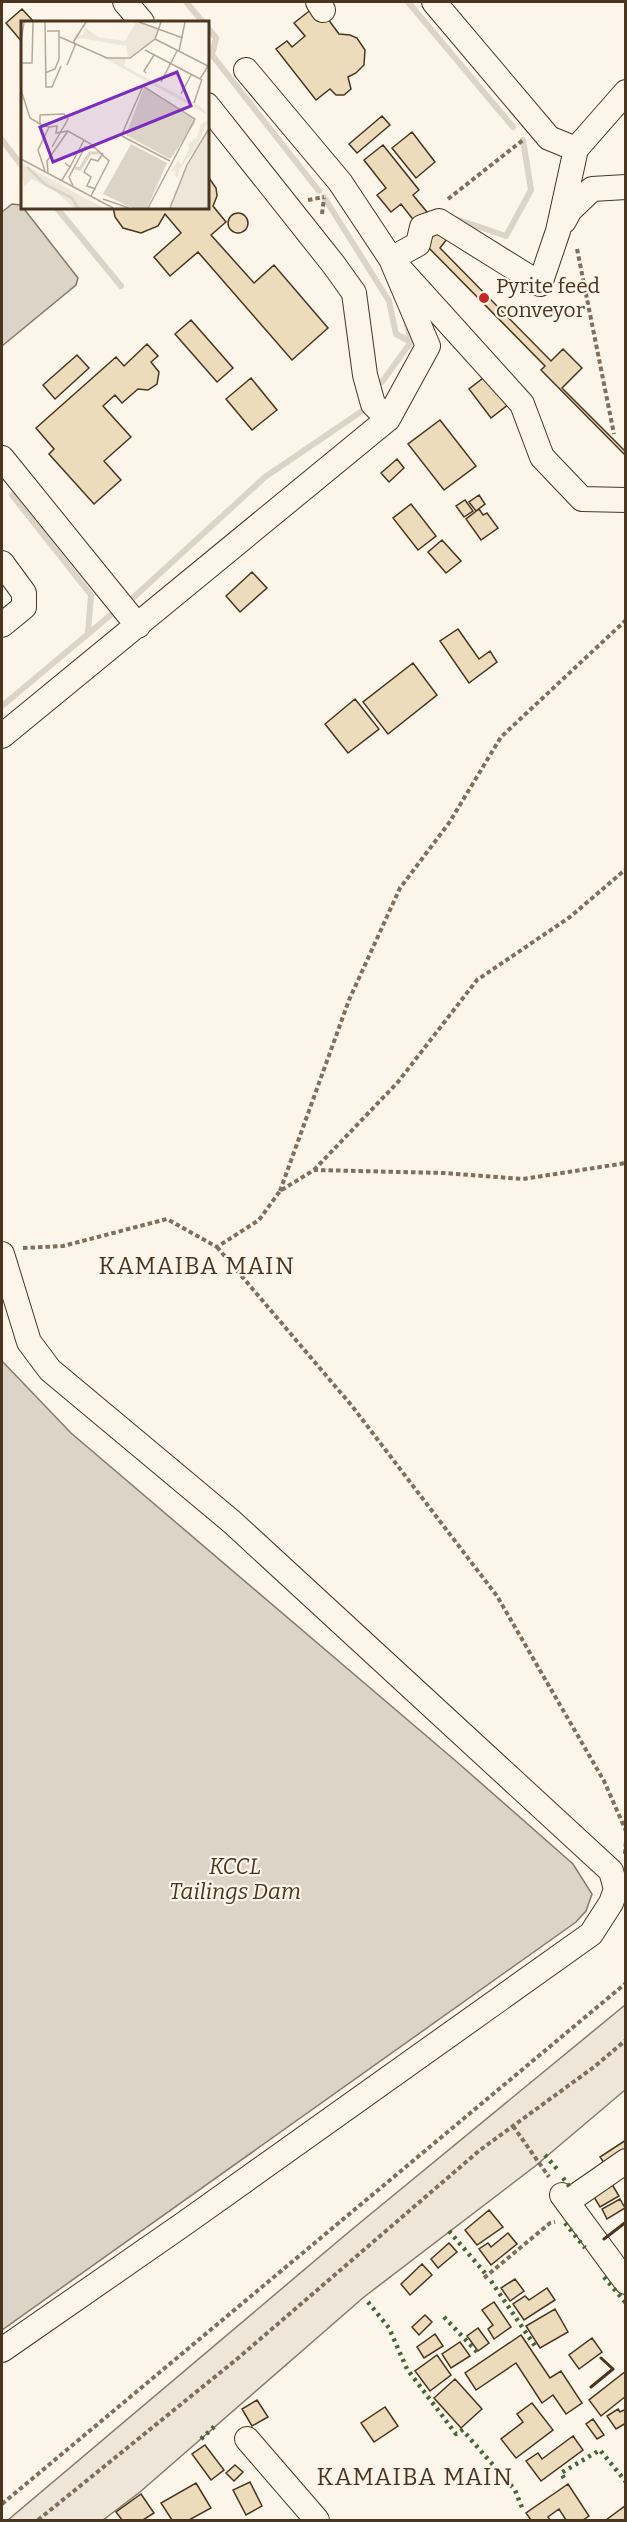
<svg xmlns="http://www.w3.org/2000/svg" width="627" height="2522" viewBox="0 0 627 2522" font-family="Bitter,serif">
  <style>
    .green { fill: #ede6d9; stroke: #887966; stroke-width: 1.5 }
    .water { fill: #dcd4c6; stroke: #887966; stroke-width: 1.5 }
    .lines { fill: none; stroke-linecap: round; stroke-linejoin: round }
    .stream { stroke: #dcd4c6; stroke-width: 6 }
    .building { fill: #ecdcbc; stroke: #4a3520; stroke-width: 1.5 }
    .minor-casing { stroke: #4a3520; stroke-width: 26 }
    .path { stroke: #7f6f5c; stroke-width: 4; stroke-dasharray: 4.5 3; stroke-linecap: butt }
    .minor { stroke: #fbf6e9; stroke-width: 24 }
    .hedge { stroke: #436837; stroke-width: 4.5; stroke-dasharray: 3 4.5; stroke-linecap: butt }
    .wall { stroke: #4a3520; stroke-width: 3 }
    .poi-dot { fill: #c62828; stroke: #fbf6e9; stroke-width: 2 }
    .labels { text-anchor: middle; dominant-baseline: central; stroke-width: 4.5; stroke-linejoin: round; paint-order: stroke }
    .poi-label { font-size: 21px; fill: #4a3520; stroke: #fbf6e9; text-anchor: start }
    .water-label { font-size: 22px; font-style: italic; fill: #4a3520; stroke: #fbf6e9 }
    .quarter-label { font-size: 24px; letter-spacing: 1.5px; fill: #4a3520; stroke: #fbf6e9 }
    .inset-river { fill: none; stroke: #dcd4c6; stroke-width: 3 }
    .inset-road { fill: none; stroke: #b4a999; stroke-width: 1.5 }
    .view { fill: #7b2cbf; fill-opacity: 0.15; stroke: #7b2cbf; stroke-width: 3 }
    .inset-edge { fill: none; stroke: #4a3520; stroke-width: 3 }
  </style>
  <rect width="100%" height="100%" fill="#fbf6e9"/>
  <path class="green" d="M625,2005V2090L534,2167L364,2297L140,2492L103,2520H8L350,2231Z"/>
  <path class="water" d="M12,204L21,205L78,278L76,285L2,346V212Z
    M2,1361L71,1433L457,1762L573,1864L592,1894L586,1911L576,1922L2,2330Z"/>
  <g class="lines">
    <path class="stream" d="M186,2L203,22
      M408,2L513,127
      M207,27L216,38L212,55L319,191
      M2,140L22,166
      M324,197L389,301L396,334L411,342
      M56,207L121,286
      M456,219L506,236L531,190L523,140
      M382,382L411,342L406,321
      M12,495L91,595L88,633
      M134,597L265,477L368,407
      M2,706L119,608"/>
  </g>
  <path class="building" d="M313,8L322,11L339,34L350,35L357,38L365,50L364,65L356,73L348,77L351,89L344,95H336L330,89L316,100L276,49L287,41L292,47L305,36L294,23Z
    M22,9L34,22H22V42L6,23Z
    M382,116L390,125L357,153L349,144Z
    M412,132L435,162L416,178L392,148Z
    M383,145L419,190L413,195L427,212L415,222L401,204L391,212L377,195L386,188L364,160Z
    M207,175L216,188L217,196L213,206L226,222L211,235L254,283L274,265L328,328L292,360L198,252L170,276L154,257L181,233L165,214L158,226L141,233L123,228L115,217L113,207H207Z
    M228 223a10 10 0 1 1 20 0a10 10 0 1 1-20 0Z
    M428,228L447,239L440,248L551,361L563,349L582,368L562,388L626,452V456L541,370L545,366L426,245Z
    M191,320L233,368L217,382L175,334Z
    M147,344L158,356L151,362L159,372L157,384L148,390L138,389L122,403L115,395L103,406L131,437L104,461L121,480L94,504L49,454L54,449L36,428L116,357L124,366Z
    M77,355L89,368L55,399L43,385Z
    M491,372L513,401L491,418L469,389Z
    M251,378L277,410L252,430L226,399Z
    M440,420L476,466L444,490L408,444Z
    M397,459L404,468L389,482L381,473Z
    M479,495L485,504L476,511L469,502Z
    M465,500L473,511L464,517L456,506Z
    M411,504L436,536L418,550L393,518Z
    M479,509L483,515L487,513L498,528L481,540L466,519Z
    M442,540L461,561L446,573L428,552Z
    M252,572L267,588L240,612L226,596Z
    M458,629L479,659L490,651L497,662L469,683L440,641Z
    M413,663L437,695L388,734L363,702Z
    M355,699L379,729L348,753L325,724Z
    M626,2140V2159L609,2170L600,2157Z
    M610,2181L619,2196L600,2207L591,2192Z
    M620,2199L625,2208L607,2219L602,2209Z
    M489,2210L503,2227L477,2245L465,2230Z
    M508,2233L517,2244L491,2265L479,2249L488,2243L491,2247Z
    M449,2243L457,2252L438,2268L431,2259Z
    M422,2264L432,2275L410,2295L401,2284Z
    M515,2279L524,2291L510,2301L501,2288Z
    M547,2288L555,2300L524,2320L513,2304L525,2296L529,2300Z
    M494,2302L511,2327L494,2339L488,2329L493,2325L482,2310Z
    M555,2309L568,2332L540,2348L526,2326Z
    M425,2315L432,2322L419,2335L412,2327Z
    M478,2328L489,2343L478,2351L467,2336Z
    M435,2334L443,2346L424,2358L417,2347Z
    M521,2335L550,2378L561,2371L582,2403L566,2414L553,2395L542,2403L516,2363L476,2390L465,2373Z
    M592,2338L602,2352L579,2369L569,2355Z
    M460,2342L470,2356L451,2368L442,2354Z
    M437,2355L451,2375L430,2391L415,2371Z
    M626,2371V2396L601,2416L589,2400Z
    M455,2379L482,2409L461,2428L434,2398Z
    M257,2400L268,2417L252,2426L242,2409Z
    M532,2403L553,2430L516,2458L501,2439L523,2422L517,2414Z
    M385,2407L398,2426L374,2442L361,2423Z
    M618,2409L620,2412L626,2409V2423L616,2429L607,2416Z
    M593,2419L604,2435L597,2439L586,2424Z
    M573,2436L583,2450L541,2481L526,2461L538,2453L542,2459Z
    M205,2445L224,2470L211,2480L192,2454Z
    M235,2465L243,2472L234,2481L226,2473Z
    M250,2482L262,2506L246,2515L233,2490Z
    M196,2483L211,2508L189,2520H172L161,2503Z
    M568,2484L589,2516L583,2520H566L559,2509L548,2517L550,2520H531L526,2513Z
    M141,2494L154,2513L143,2520H122L116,2512Z
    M625,2506L626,2520H606Z"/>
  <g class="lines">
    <g class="minor-casing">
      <path id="minor" d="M125,2L142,22
        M318,2L323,10
        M434,2L549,138L576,149L626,92
        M246,70L340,182L391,259L522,404L542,457L582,499L626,500
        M207,105L334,265L354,293L365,375L373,404L388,419
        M564,221L570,210L592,189L626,187
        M2,458L138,626
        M2,563L24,593V607L2,625
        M2,736L388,419L428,346L391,259L418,244L422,227L439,221L540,284L558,231L576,149
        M2,1254L29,1342L50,1370L232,1522L611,1871L616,1889L611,1903L591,1934L185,2223L2,2350
        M562,2195L626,2282
        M567,2202L626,2161
        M247,2439L317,2520"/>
    </g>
    <path class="path" d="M448,199L523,140
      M308,200L324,197
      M322,214L324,198
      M577,249L614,434
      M314,1170L398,1082L477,980L570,917L626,869
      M280,1191L349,1000L400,888L449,823L501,737L626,620
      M217,1247L352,1406L497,1596L604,1781L626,1831
      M23,1248L63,1246L167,1219L217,1247L259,1220L280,1191L314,1170L444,1173L523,1179L626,1163
      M625,1854L626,1840
      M513,2126L549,2177
      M484,2278L550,2223L555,2222
      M2,2504L626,1983
      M38,2520L237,2359L480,2150L594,2067L626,2040"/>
    <use href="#minor" class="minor"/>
    <path class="hedge" d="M545,2155L557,2169
      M563,2178L570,2187
      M565,2223L585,2248
      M449,2231L485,2273
      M604,2277L626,2303
      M491,2281L537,2349
      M368,2302L389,2328L407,2369L456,2434L465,2428
      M444,2317L479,2354
      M466,2434L515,2490L523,2510
      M201,2439L217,2424
      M564,2478L561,2473L600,2450L626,2482"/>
    <path class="wall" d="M604,2239L626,2222
      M591,2387L613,2369L601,2358"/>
  </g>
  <circle class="poi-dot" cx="484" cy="298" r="6"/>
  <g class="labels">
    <g class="poi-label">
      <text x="496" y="286">Pyrite feed<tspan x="496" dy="24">conveyor</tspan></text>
    </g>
    <g class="water-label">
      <text x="235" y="1866">KCCL<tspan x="235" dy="25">Tailings Dam</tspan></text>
    </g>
    <g class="quarter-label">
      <text x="197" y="1266">KAMAIBA MAIN</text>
      <text x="415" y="2477">KAMAIBA MAIN</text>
    </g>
  </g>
  <g transform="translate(21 21)">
    <rect width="188" height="188" fill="#fbf6e9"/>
    <path d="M115,1L138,7L134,18L115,34L107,36L105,25L59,17L52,21L54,13L62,14L64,6L77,16L104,20ZM81,36L105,38L103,45L180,86L187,94ZM187,100L176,125L158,149L157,157L154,155V149L150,151L157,139L160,144L168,128L167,123L176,116L180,103ZM187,110V187H149L164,150ZM0,142L66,178L83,187H53L33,169L11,158L3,166Z" fill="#ede6d9"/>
    <path d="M123,66L172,97L174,102L149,138L105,114ZM110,123L146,142L126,187H111L82,173Z" fill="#dcd4c6"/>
    <path class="inset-river" d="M6,146L25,164L51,177L57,187M54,147L59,148L69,132H79"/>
    <path class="inset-road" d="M24,1L25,66H31L40,45M118,1L162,17M39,16L86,37H109L134,18L140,1M134,18L187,45M0,21L3,1M54,24L53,20L65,1M124,29L179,58L187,45M158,30L164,1M0,42H11L12,1M46,44L55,22M24,52L34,48L38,38V10H26M125,52L123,50L133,34M140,61L156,30M0,69L9,97L19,103M160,73L170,54M173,82L181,58M28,106L36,105L35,112L47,110L70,123L88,140L70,175M101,113L122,65L174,98L127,187M101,115L149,140M0,138L92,187M49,146L63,119M24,150L17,129L28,106L19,103V94L43,93L47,98L31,126M27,152L26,140L47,110M41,159L49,146L44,142M52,165L48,156L64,126L75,127M75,168L66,165L70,156L63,151L70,138L77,140L82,132M82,178L108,187M149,187L166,144L187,109"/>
    <path class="view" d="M156,51L170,85L32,141L19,106Z"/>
    <rect width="188" height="188" class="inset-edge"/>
  </g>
  <rect width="627" height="2522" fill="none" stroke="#4a3520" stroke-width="6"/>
</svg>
